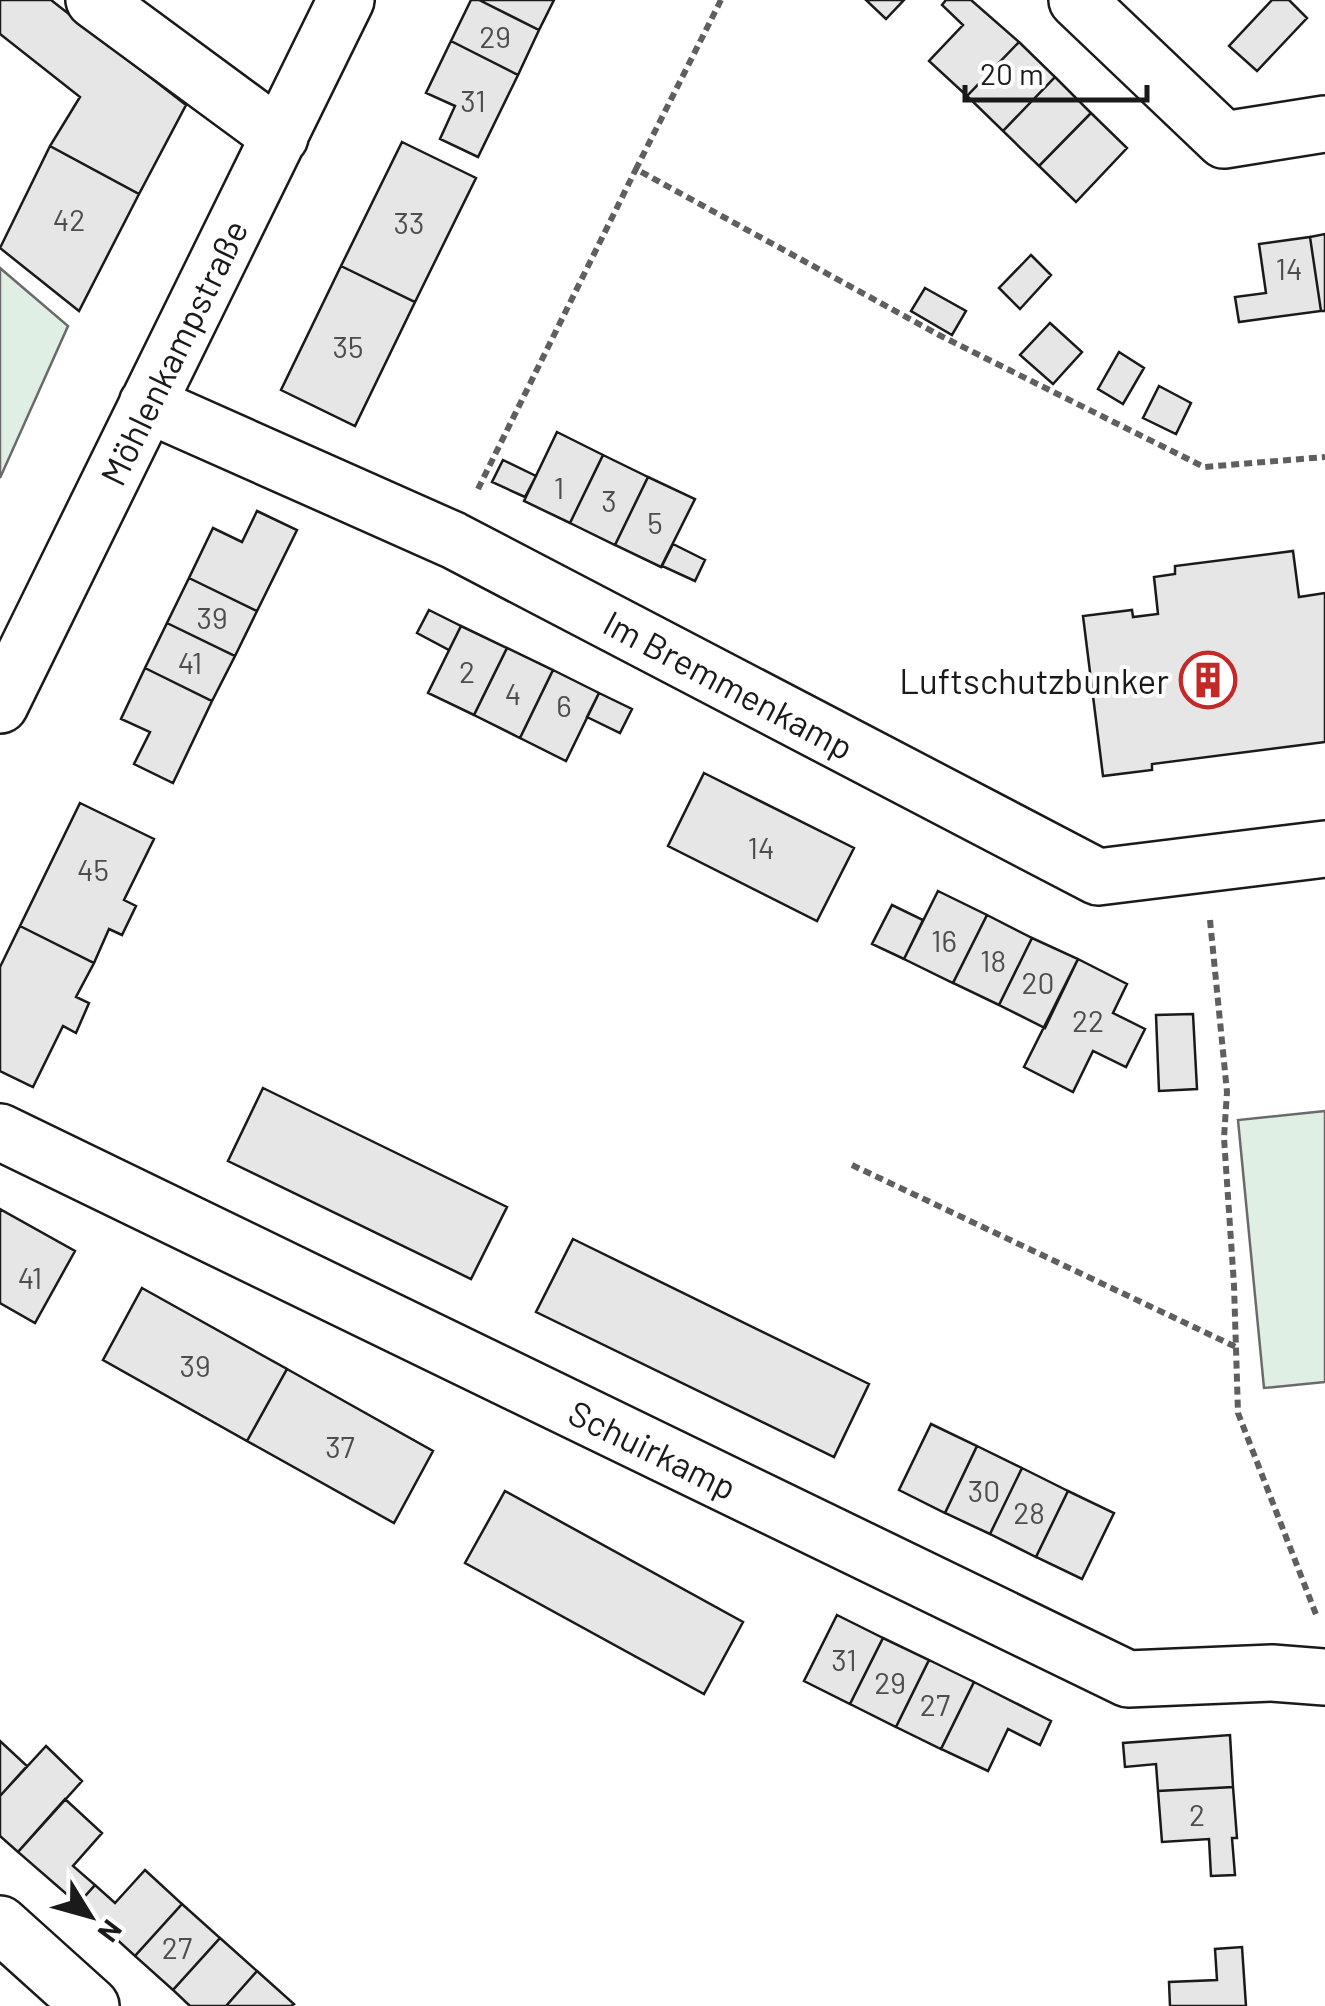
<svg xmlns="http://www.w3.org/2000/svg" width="1325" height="2006" viewBox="0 0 1325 2006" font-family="Barlow,sans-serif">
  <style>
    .green { fill: #e0efe3; stroke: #6a6a6a; stroke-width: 2.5 }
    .building { fill: #e6e6e6; stroke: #1a1a1a; stroke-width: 2.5 }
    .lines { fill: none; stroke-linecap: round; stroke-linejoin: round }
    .minor-casing { stroke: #1a1a1a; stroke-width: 60 }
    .path { stroke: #5f5f5f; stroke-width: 6; stroke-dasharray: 8 5; stroke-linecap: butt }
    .minor { stroke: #fff; stroke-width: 55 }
    .labels { text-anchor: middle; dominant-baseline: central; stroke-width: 8; stroke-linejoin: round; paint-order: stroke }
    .number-label { font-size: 30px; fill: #4d4d4d }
    .street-label { font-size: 35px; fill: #1a1a1a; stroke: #fff }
    .poi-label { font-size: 35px; fill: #1a1a1a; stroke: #fff; text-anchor: end }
  </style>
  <rect width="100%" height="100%" fill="#fff"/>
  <path class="green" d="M0,268L68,326L0,478Z
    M1325,1111V1382L1264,1388L1238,1120Z"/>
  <path class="building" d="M0,0H51L186,105L139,194L50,146L80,97L0,34Z
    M471,0H479L539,30L518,75L451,41Z
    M479,0H554L539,30Z
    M866,0H904L886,19Z
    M946,0H971L1019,42L967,96L929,61L963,25L942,5Z
    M1272,0H1289L1307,18L1257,71L1229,46Z
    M451,41L518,75L478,157L440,139L455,106L426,93Z
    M1019,42L1055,77L1003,131L967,96Z
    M1055,77L1091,113L1039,166L1003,131Z
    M1091,113L1127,148L1076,202L1039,166Z
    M402,142L476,178L415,302L341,266Z
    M50,146L139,194L79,311L0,248Z
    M1325,234V311H1321L1310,237Z
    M1310,237L1321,311L1239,322L1235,297L1266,293L1259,244Z
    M1031,255L1051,275L1020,309L999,288Z
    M341,266L415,302L355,426L281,390Z
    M925,288L966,311L952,335L911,311Z
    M1050,323L1082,352L1053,384L1020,355Z
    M1119,352L1144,368L1123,404L1098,389Z
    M1159,386L1191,403L1176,434L1143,418Z
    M557,432L603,455L570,523L524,501Z
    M603,455L648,477L615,545L570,523Z
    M503,460L536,476L525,497L492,482Z
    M648,477L695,499L661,567L615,545Z
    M257,511L297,530L257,611L189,578L213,528L242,542Z
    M673,544L705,560L695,581L662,566Z
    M1293,551L1299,597L1325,593V742L1152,764V770L1103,776L1083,616L1132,610L1133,617L1158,614L1154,577L1175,574V566Z
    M189,578L257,611L235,656L167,623Z
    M429,610L461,626L449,650L417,633Z
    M167,623L235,656L212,701L145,668Z
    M461,626L507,648L474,715L428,693Z
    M507,648L553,670L520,738L474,715Z
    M145,668L212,701L173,783L134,764L150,732L121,719Z
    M553,670L599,693L566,761L520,738Z
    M599,693L632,709L620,733L587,717Z
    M704,773L854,848L817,921L668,846Z
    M80,803L154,839L124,900L136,906L122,935L109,929L94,963L20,926Z
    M938,891L987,915L953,983L904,959Z
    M892,905L923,920L904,959L872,944Z
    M987,915L1032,938L999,1005L953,983Z
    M20,926L94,963L76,997L89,1003L76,1033L63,1026L33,1087L0,1071V967Z
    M1032,938L1078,959L1045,1028L999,1005Z
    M1078,959L1127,984L1113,1013L1145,1029L1126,1067L1093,1051L1073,1092L1024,1067Z
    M1193,1014L1197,1089L1159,1091L1156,1015Z
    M263,1088L507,1207L471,1279L228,1161Z
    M0,1209L75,1251L35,1323L0,1303Z
    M573,1239L869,1384L834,1457L536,1312Z
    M142,1288L287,1369L247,1441L103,1360Z
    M287,1369L433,1451L394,1523L247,1441Z
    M931,1424L977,1446L945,1513L899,1490Z
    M977,1446L1022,1468L990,1534L945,1513Z
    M1022,1468L1068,1491L1036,1557L990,1534Z
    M505,1491L743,1622L704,1694L465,1563Z
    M1068,1491L1114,1513L1082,1579L1036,1557Z
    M837,1615L883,1638L850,1704L804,1681Z
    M883,1638L929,1660L896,1727L850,1704Z
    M929,1660L974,1682L941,1749L896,1727Z
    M974,1682L1051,1721L1040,1745L1008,1729L988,1771L941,1749Z
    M1230,1735L1233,1787L1158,1791L1156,1764L1125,1767L1123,1743Z
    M0,1741L27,1766L0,1796Z
    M46,1746L82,1781L18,1852L0,1836V1796Z
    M1233,1787L1237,1838H1232L1235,1875L1211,1876L1209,1839L1162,1842L1158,1791Z
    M65,1799L102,1833L73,1866L95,1885L78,1904L18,1852Z
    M145,1870L182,1904L135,1956L78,1904L95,1885L115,1903Z
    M182,1904L220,1938L173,1990L135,1956Z
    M220,1938L257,1971L226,2006H190L173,1990Z
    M1242,1947L1246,2006H1170L1169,1982L1217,1980L1215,1949Z
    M257,1971L294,2004L291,2006H226Z"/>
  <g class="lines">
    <g class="minor-casing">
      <path id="minor" d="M94,0L280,137
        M1077,0L1224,140L1325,124
        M147,404L453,540L1098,877L1325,849
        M0,705L346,0
        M0,1132L1128,1679L1272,1673L1325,1677
        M0,1924L91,2006"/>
    </g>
    <path class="path" d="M721,0L636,169L939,335L1204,467L1325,457
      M478,489L636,169
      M1210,920L1227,1092L1224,1138L1234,1285L1238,1413L1317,1617
      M852,1165L1236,1347"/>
    <use href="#minor" class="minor"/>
  </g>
  <defs>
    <g id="building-ring" transform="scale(2.875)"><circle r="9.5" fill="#fff" stroke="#c62828" stroke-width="1.5"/><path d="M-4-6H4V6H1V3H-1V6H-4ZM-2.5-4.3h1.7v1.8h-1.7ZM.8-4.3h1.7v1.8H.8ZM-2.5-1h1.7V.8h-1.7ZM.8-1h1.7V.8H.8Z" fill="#c62828"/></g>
  </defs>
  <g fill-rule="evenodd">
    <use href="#building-ring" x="1208" y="680"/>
  </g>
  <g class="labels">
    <g class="number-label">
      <text x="495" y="36">29</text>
      <text x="473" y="100">31</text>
      <text x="69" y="219">42</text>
      <text x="409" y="222">33</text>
      <text x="1289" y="268">14</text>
      <text x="348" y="346">35</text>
      <text x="559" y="487">1</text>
      <text x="609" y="500">3</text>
      <text x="655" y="522">5</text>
      <text x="212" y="617">39</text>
      <text x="190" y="662">41</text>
      <text x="467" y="671">2</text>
      <text x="513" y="693">4</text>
      <text x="564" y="705">6</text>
      <text x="761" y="847">14</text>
      <text x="93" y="869">45</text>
      <text x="944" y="940">16</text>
      <text x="993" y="960">18</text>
      <text x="1038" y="982">20</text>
      <text x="1088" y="1020">22</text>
      <text x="30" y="1277">41</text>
      <text x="195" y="1365">39</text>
      <text x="340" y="1446">37</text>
      <text x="984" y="1490">30</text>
      <text x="1029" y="1512">28</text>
      <text x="844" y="1659">31</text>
      <text x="890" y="1682">29</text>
      <text x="935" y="1704">27</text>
      <text x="1197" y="1814">2</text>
      <text x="177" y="1947">27</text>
    </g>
    <g class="street-label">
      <text transform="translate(173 352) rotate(-64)">Möhlenkampstraße</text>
      <text transform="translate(729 684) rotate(28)">Im Bremmenkamp</text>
      <text transform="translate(653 1449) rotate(26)">Schuirkamp</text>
    </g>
    <g class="poi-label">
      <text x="1169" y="680">Luftschutzbunker</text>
    </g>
  </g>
  <g transform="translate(90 1916) rotate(127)" stroke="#ffffff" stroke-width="8" paint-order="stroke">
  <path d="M0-8L18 38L0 25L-18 38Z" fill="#1a1a1a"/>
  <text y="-15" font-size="28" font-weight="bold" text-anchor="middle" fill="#1a1a1a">N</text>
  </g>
  <path d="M965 85v15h182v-15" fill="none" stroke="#1a1a1a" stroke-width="5"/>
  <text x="980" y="85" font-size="30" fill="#1a1a1a" stroke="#ffffff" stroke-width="8" paint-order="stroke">20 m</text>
</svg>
